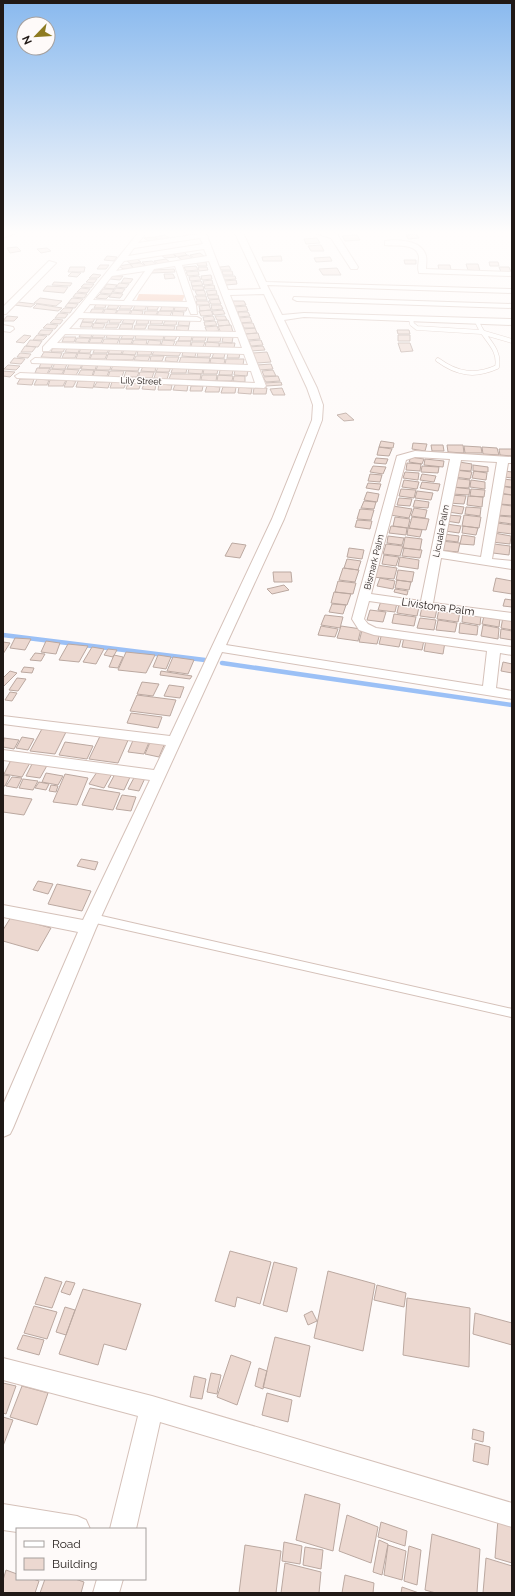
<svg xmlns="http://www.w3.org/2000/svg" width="515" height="1596" viewBox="0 0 515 1596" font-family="Raleway,sans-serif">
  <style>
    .green { fill: #f2bfa9 }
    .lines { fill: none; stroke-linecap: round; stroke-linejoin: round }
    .stream { stroke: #9bc0f6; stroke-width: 4.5 }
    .building { fill: #ecd8d0; stroke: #bba8a0 }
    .service-far1-casing { stroke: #d5c1b9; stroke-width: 5 }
    .service-casing { stroke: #d5c1b9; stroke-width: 10 }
    .minor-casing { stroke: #d5c1b9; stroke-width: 2 }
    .tertiary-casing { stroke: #d5c1b9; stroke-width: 2 }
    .service-far1 { stroke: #fff; stroke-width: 4 }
    .service { stroke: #fff; stroke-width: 8 }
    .minor { fill: #fff; fill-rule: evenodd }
    .tertiary { fill: #fff; fill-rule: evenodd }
    .labels { text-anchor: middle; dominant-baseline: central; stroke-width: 3; stroke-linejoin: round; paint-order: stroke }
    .far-street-label { font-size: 9px; fill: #201916; stroke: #fefaf9 }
    .street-label { font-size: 11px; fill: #201916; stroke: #fefaf9 }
  </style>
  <rect width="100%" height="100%" fill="#fefaf9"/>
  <path class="green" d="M139,294L185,295L182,302L136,301Z"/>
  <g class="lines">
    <path class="stream" d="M3,635L205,660
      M222,663L512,705"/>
  </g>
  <path class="building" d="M416,234L419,238L408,239L406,235Z
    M165,235L169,238L159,240L155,237Z
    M357,235L360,240L345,241L342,236Z
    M154,237L158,240L148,241L144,238Z
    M317,238L320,243L306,244L304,239Z
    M321,245L324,251H311L308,246Z
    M17,247L21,251L10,253L7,248Z
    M47,248L51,251L41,253L37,249Z
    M183,251L187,255L177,257L173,253Z
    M172,253L176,257L165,258L161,255Z
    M200,253L205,257L194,258L190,255Z
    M188,255L192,258L182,260L178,257Z
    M107,256L117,257L114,261L104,260Z
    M281,256L282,261H263L262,257Z
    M330,257L332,261L316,262L314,258Z
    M137,259L141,262L131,264L127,261Z
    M166,259L170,262L158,264L154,261Z
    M404,260H416V264H405Z
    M152,261L156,264L146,266L142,262Z
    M196,262H206L207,266H198Z
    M489,262H498L499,266H490Z
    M141,263L145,266L134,268L130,264Z
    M130,264L133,268L123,269L119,266Z
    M466,264H478L480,271L468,270Z
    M100,265H109L106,269H97Z
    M438,265H450L451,270H439Z
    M196,266L198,270L186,271L184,267Z
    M229,266L231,270H221L220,267Z
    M70,267H85L84,272H68Z
    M198,267H207L208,270L199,271Z
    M499,267H509L511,272H501Z
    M337,268L341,275H323L319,269Z
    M174,269L175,272L152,273V270Z
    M198,271L199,275L188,276L186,272Z
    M222,271H232L233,275H223Z
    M72,272L81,273L77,277L68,276Z
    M93,274L101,275L98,278H89Z
    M164,274H173L175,278L165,279Z
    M211,275L212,279L202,280L201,276Z
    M113,276H123L120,280L110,279Z
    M199,276L201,280L190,281L189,277Z
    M223,276H235L236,279L224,280Z
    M124,278L133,279L130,283H121Z
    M89,279H97L94,283L86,282Z
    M212,280L213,284L204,285L203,281Z
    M236,280L237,284L226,285L224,281Z
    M201,281L203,285L192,286L191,282Z
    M54,282L72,283L70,286L52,285Z
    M119,283L129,284L126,288L116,287Z
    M84,284H94L91,288L81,287Z
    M107,284L117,285L114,289L104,288Z
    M214,285L215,289H205L204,286Z
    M47,286L68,287L64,293L43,291Z
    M192,286H203L204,290H193Z
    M81,288L90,289L87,293L77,292Z
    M116,288L125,289L122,293L113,292Z
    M103,289H114L111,294L100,293Z
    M204,290L206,295H197L195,291Z
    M216,290L217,294L208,295L206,291Z
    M76,293L87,294L84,298L73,297Z
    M112,293L123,294L120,298L109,297Z
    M100,294L110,295L106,299L96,298Z
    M207,295H218L219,299H209Z
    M195,296H206L207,300H197Z
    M40,298L62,301L56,306L34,303Z
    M72,298L83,299L79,303H68Z
    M219,299L221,304H211L209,300Z
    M196,301H208L210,305H197Z
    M232,301H244L246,305L234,306Z
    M18,302L35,304L31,307L14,305Z
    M68,303L78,304L75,308L65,307Z
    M37,304L62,308L58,311L33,308Z
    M96,304L106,305L105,308H94Z
    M109,305H119L117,309H107Z
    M121,305H133L131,309H119Z
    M135,305H147L145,310H133Z
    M209,305L211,310L200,311L199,306Z
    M211,305H221L223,309L212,310Z
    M148,306H159L157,310H147Z
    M162,306L174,307L173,311H160Z
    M246,306L248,311L235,312L234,307Z
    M175,307H187L186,311H174Z
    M64,308H73L70,313L60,312Z
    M92,309H104L102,313H90Z
    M105,309L117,310L115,314H103Z
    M118,310H131L129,314H116Z
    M132,310L143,311L142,315H130Z
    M211,310L213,315L201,316L199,311Z
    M223,310L225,314L214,315L212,311Z
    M145,311H158L156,315H144Z
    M159,311H172L170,316L157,315Z
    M173,311L184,312L183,317L172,316Z
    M238,312H248L250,316L239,317Z
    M59,313L68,314L65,318H55Z
    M7,316L18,317L14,321H3Z
    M213,316L215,320L204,321L203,317Z
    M215,316H225L227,320H217Z
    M250,317L252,322L241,323L239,318Z
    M84,318H95L93,322H82Z
    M54,319L63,320L60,324L50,323Z
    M97,319H109L107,323H95Z
    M110,319H122L120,323H109Z
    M124,319L135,320L133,324L122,323Z
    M137,320H149L148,324H136Z
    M151,320H163L162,324H150Z
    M228,320L230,325L219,326L217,321Z
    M165,321H177L176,325H163Z
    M179,321H190L189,326L178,325Z
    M215,321L217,325L205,326L204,322Z
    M82,322L93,323L91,327H80Z
    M94,323L105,324L103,328H92Z
    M242,323H253L255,328H244Z
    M47,324L58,325L55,329L43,328Z
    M107,324H119L117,328H105Z
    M121,324H133L132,329H119Z
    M135,325H147L145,329H134Z
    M149,325L175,326L174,330L148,329Z
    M231,325L233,332L221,333L218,326Z
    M177,326H189L188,331L176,330Z
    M217,326L219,331L207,332L205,327Z
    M255,328L257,333L245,334L243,329Z
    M41,330H53L49,335L38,334Z
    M397,330H409L410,334H398Z
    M81,333H92L91,338L79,337Z
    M94,333H106L104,338H92Z
    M108,333L121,334L119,339L106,338Z
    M258,333L260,339L247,340L245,334Z
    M123,334H135L133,339H121Z
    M136,334L164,335L163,340L135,339Z
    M24,335L31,336L24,343L16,342Z
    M37,335L47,336L43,340H33Z
    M398,335H410V341H398Z
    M165,336H177L175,340H164Z
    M180,336H192L191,341H178Z
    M64,337H76L74,342H62Z
    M193,337H206L205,341H192Z
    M208,337H221L220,342H207Z
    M223,337H233L232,343L222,342Z
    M77,338H90L88,343L75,342Z
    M91,338H103L101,343H89Z
    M104,339H119L117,344H102Z
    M120,339H133L131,344H119Z
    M30,340L42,341L38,347L26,346Z
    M134,340H147L146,345L132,344Z
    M149,340L161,341L160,345H147Z
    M163,340L175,341L173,346L161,345Z
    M261,340L263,345L251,346L249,341Z
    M177,341H191L190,347L175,346Z
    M192,342H205L203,347H191Z
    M206,342L219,343V347H205Z
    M220,343H235L234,348H219Z
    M398,343H410L413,351L401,352Z
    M25,346L36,347L32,352H21Z
    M263,346L265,350L251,351L249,347Z
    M53,347L65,348L63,352H51Z
    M67,348H80L78,353L65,352Z
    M81,348H92L90,353H79Z
    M95,348L109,349L107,353H93Z
    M110,349H123L121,354H108Z
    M124,350H137L135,355L122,354Z
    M138,350H152L151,355H137Z
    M154,351L181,352L179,356L152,355Z
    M183,351L196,352L195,357L182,356Z
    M44,352L62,353L60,358L41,357Z
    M198,352H211L210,357H197Z
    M214,352L225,353L224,358H212Z
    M267,352L271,362L257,363L253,353Z
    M20,353L31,354L28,358L17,357Z
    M64,353H77L75,358H62Z
    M78,353L91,354L89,359H76Z
    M228,353H240L239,358H227Z
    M92,354H107L105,359H90Z
    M108,354L135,355L133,360H106Z
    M136,356H150L148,361L134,360Z
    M151,356H164L162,361H150Z
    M166,357H179L177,362L165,361Z
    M181,357L210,358L209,363H179Z
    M14,358L25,359L21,364L10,363Z
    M211,358L225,359L224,364L210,363Z
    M226,359H244L243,365H225Z
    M41,363H53L51,368H39Z
    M55,363L67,364L65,369H52Z
    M69,364H82L80,369H67Z
    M83,364H97L95,370L81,369Z
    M271,364L273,369L259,370L257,365Z
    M8,365L20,366L16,370L4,369Z
    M98,365H111L110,370H96Z
    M113,365L140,366L138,371L111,370Z
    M143,366H156L155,372L141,371Z
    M158,367H171L169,372H156Z
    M173,367L187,368L186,373H171Z
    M37,368H50L47,374L35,373Z
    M189,368H203L202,374L188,373Z
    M51,369L64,370L62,374H48Z
    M65,369L79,370L76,375H63Z
    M204,369H218L217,374H203Z
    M81,370H94L92,376L78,375Z
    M95,370L109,371L107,376H93Z
    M220,370H233L232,375H219Z
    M235,370H248L247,376L234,375Z
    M273,370L276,376H264L262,371Z
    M3,371L15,372L10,377L3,376Z
    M110,371H124L122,377H108Z
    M126,371L139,372L137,377H124Z
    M140,372H154L152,378H138Z
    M156,372L169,373L167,379L154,378Z
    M171,374H201L200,380L169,379Z
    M202,375H217L216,381L201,380Z
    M218,375L233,376L232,381H217Z
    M234,376H245V382L233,381Z
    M278,376L280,381L266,382L263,377Z
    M20,379H34L32,385L17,384Z
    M37,379L49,380L47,385H34Z
    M50,380H66L63,386H48Z
    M67,380L76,381L73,387H64Z
    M78,381H95L93,388L76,387Z
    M97,382H110L108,388L94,387Z
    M112,382L126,383L124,388H110Z
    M281,382L282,385L266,386L265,383Z
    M128,383H141L139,389H126Z
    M144,384H156L155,390L142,389Z
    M159,384L172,385L171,390H158Z
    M175,385H188L187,391L173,390Z
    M191,386H203L202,391H190Z
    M207,386L220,387L219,392H205Z
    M223,387H236L235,393H221Z
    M239,387L252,388L251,394L238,393Z
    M254,388H267L266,394H253Z
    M282,388L285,395H273L270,389Z
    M346,413L354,420L344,421L337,415Z
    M381,441L394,443L393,448L379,447Z
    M413,443L427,444L425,451L412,449Z
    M431,445H443L444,451H432Z
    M447,445H463L464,453L448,452Z
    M464,446L481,447L482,453H465Z
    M379,447L392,449L389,456L377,455Z
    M482,447L497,448L499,455L483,454Z
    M499,449H512V456L500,455Z
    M411,457L424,459L422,464L409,462Z
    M376,458L388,459L386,464L374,463Z
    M425,459L444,461L443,467L424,465Z
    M459,462L472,464L471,471L457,470Z
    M407,463L421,464L420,471L406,470Z
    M473,465L488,467V472L473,471Z
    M373,466L386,467L383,474L370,472Z
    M422,466L439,467L438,473L421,472Z
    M455,470L472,472L470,479L454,477Z
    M474,471L487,473L486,480L472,478Z
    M505,471L512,472V478L504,477Z
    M405,472L419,473L418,480L403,478Z
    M370,474L382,475L380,482L368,481Z
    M422,474L436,476L434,482L420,480Z
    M452,478L470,480L469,488L450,487Z
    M503,479L512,480V487L502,486Z
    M404,480L419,482L417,489L402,487Z
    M471,480L485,482V489L470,487Z
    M422,482L440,484L438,491L420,488Z
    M368,483L381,484L379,490L366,488Z
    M501,486L512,488V495L500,493Z
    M452,487L470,489L469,495L451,494Z
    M401,489L416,490L414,498L399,496Z
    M471,489L485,490L484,497L470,496Z
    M417,491L433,493L431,500L415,498Z
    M367,492L379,494L377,502L364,500Z
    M501,494L512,495V505L500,504Z
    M449,495L466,496L464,504L448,503Z
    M468,496L483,497L482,507L467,505Z
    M399,498L412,499L410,506L397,505Z
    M415,500L429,502L428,508L413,507Z
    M364,501L376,502L374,509L361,508Z
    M497,504L512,506V516L496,515Z
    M450,505L464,507L462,514L448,512Z
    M393,506L412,509L409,518L390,515Z
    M466,507L481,508L480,516L465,514Z
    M414,508L427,510L425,518L411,516Z
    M360,509L374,510L371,520L357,519Z
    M448,515L461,516L459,523L446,521Z
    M464,515L481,517L479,528L462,526Z
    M499,516L512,517V524L498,522Z
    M395,517L410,519L408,528L393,526Z
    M412,517L429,519L426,530L409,528Z
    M357,520L372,521L370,529L355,527Z
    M497,523L512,525V534L496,532Z
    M446,524L461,526L459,533L445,531Z
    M391,526L407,528L406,535L389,533Z
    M463,526L478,528L476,535L462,533Z
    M408,528L422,530L420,537L407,535Z
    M494,533L511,536L510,544L492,542Z
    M444,534L459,536L458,542L442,540Z
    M462,535L475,537L474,545L460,544Z
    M388,536L404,538L402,545L387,543Z
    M405,537L422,539L420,550L403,548Z
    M441,541L460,543L458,552L439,550Z
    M232,543L246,545L240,558L225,556Z
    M386,544L403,546L400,556L383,554Z
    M494,544L510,546L509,555L493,553Z
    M349,548L364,550L362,559L347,557Z
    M404,548L422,550L420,558L402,556Z
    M384,555L399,557L396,566L382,564Z
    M400,557L419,560L418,569L398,566Z
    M347,559L361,561L358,570L344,568Z
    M376,565L397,568L394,579L372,577Z
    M343,568L359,570L355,582L339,580Z
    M398,570L414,572L412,582L396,580Z
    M273,572H291L292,582H274Z
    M380,578L395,581L393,589L377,586Z
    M496,578L512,581V594L493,591Z
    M397,580L411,582L409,590L395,588Z
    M338,581L356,583L353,594L335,592Z
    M284,585L289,590L272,594L267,589Z
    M395,589L408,591L407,595L394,592Z
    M334,592L351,594L347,605L331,603Z
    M505,599L512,600V607L503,606Z
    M381,601L397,603L395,612L378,610Z
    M332,604L346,605L343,614L329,612Z
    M399,604L419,607L417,616L397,613Z
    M422,607L437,609L435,618L420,616Z
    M439,609L460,612L458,622L437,619Z
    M370,610L386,612L383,622L367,620Z
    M463,613L481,615L480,625L462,622Z
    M394,614L416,617L414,626L392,623Z
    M325,615L343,617L340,628L321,625Z
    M484,616L500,618L499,627L482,624Z
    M503,617L512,619V630L501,628Z
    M420,618L436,620L434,630L417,628Z
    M438,620L457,623L455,632L436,630Z
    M460,623L478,626L477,635L459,633Z
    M483,625L499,628L498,639L481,636Z
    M321,626L338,629L335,637L318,635Z
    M341,626L361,629L358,641L337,638Z
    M501,629L512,631V640L500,638Z
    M362,630L380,633L377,644L359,642Z
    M382,633L402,636L399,647L379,644Z
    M404,637L424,640L422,650L402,647Z
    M15,638L31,639L25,650L10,648Z
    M426,640L445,642L443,654L424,651Z
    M46,641L60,643L56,654L41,652Z
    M3,642L10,643L3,654Z
    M68,644L88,646L79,662L59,660Z
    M92,647L104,649L96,664L83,662Z
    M108,649L117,650L113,657L104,655Z
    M126,652L155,655L146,673L118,670Z
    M35,653L45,654L41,661L30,660Z
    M114,655L123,657L118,668L109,667Z
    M158,655L171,657L166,669L153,667Z
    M173,657L194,660L188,674L167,671Z
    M503,662L512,664V673L501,671Z
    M24,667L34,668L32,673L21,672Z
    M10,671L17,673L3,687V678Z
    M161,671L192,676L190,679L160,675Z
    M17,678L26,679L18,691L9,690Z
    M142,682L159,684L153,696L137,694Z
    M169,685L184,687L180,698L164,696Z
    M10,692L17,693L12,701L5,700Z
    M137,695L176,700L170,716L130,711Z
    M131,713L162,717L158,728L127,723Z
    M43,727L67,730L55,754L30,751Z
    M101,734L129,738L118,763L89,759Z
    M22,737L34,739L28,750L16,748Z
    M4,738L19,740L14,749L3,747Z
    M134,738L150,740L144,754L128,752Z
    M151,740L165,743L159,757L145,754Z
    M65,742L93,746L87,759L59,755Z
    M12,758L31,761L22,777L4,774Z
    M34,760L49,762L40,778L26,776Z
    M99,769L113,772L104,788L89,784Z
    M116,772L131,775L124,790L108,787Z
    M46,773L63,776L58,785L42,782Z
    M65,774L88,778L77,805L53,802Z
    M136,774L146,776L139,791L128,789Z
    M4,775L10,776L5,786H3Z
    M12,777L22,778L17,788L6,786Z
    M23,779L38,781L33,790L19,788Z
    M39,782L49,784L46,790L35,788Z
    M51,785L58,786L56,792L49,791Z
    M90,788L120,793L113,810L82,805Z
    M3,795L32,799L24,815L3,812Z
    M122,795L136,797L131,811L116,809Z
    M81,859L98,862L95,870L77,866Z
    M38,881L53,884L48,894L33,890Z
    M57,884L91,891L82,911L48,904Z
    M11,917L51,928L38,951L3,941V930Z
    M230,1251L271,1262L260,1304L237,1297L235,1307L215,1301Z
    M274,1262L297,1268L287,1312L263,1305Z
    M328,1271L375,1284L363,1351L314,1338Z
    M45,1277L62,1282L52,1308L35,1304Z
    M66,1281L75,1283L70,1295L61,1292Z
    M377,1285L406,1293L404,1307L374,1300Z
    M83,1289L141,1304L126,1350L104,1344L98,1365L59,1354Z
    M407,1298L470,1308L469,1367L403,1355Z
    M34,1306L57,1312L47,1339L24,1333Z
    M65,1307L75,1310L66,1335L56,1332Z
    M312,1311L317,1321L308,1325L304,1315Z
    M475,1313L512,1323V1345L473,1334Z
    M23,1335L44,1340L39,1355L17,1349Z
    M275,1337L310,1346L300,1397L263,1387Z
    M231,1355L251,1362L237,1405L217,1397Z
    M259,1368L267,1371L263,1389L255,1386Z
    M211,1373L221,1375L217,1394L207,1392Z
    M194,1376L206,1379L202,1399L190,1397Z
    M3,1383L16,1386L6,1414L3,1413Z
    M22,1386L48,1393L37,1425L10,1417Z
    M267,1393L292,1400L288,1422L262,1415Z
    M3,1417L13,1420L3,1446Z
    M473,1429L484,1432L483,1442L472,1439Z
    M475,1443L490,1447L488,1465L473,1461Z
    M305,1494L340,1504L333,1551L296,1540Z
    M347,1515L378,1527L371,1563L339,1551Z
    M498,1519L512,1523V1563L495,1558Z
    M381,1522L407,1531L405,1546L378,1537Z
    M432,1534L480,1549L477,1593H436L425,1590Z
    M379,1540L388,1544L382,1575L373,1572Z
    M284,1542L302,1546L300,1564L282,1561Z
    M245,1545L281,1551L276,1593H239Z
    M388,1545L406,1551L402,1580L384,1575Z
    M409,1546L421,1550L417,1585L404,1581Z
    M305,1547L323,1550L321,1569L303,1565Z
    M486,1558L512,1566V1593H483Z
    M285,1563L321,1572L319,1593H281Z
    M6,1570L17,1574V1579H33L39,1581L35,1593H3V1580Z
    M345,1575L374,1583L373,1593H342Z
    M45,1579H75L84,1582L81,1593H40Z
    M402,1587L419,1593H401Z"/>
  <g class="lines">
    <g class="service-far1-casing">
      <path id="service-far1" d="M411,319L412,324L417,328L481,332L512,341
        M438,360C457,374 475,377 497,367C501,347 482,338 477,321"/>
    </g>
    <g class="service-casing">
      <path id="service" d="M92,918L512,1013"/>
    </g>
    <g class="minor-casing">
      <path id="minor" d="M138,233H146L138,243L206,233L228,290L261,289L235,233H243L266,282L512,289V293L267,285L282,315L304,313L512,319V325L304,317L284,320L317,388L323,405L322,420L284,519L226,645L483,686L487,651L374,635L359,630L352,619L397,456L415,451L512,457V463H508L492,559L512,561V569L441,558L433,603L512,613V621L369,601L364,619L368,624L376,628L512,647V655L500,653L496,688L512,691V699L222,652L96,928L13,1128L10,1134L3,1137V1105L78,932L3,917V905L83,920L150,780L3,760V750L154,770L166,745L3,724V716L170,736L272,519L312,420L313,405L307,388L264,294L230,295L266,386L264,388L17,378L15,376L20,373L255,383L251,371L32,363L31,361L35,358L248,365L244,354L52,348L49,351H43V347L74,313ZM200,238L203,244L128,256L134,248ZM204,249L207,256L116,271L124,261ZM209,261L236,332L69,329L79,318L200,321L201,319L197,317L83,313L90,304L188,307L191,314H197L196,305L182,265ZM175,266L187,302L132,301L154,269ZM145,271L124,301L93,300L112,276ZM65,334L238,337L242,348L57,343ZM415,457L450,459L421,601L371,594L406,460ZM461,460L497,462L481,557L443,551Z
        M315,233L337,234L358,267L357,269H351L331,238Z
        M385,241C398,239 422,240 426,256C427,260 426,265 426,269L512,272V276L419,273C417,267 419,263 419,257C417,242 395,247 385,245Z
        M49,261L56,263L6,314H3V307Z
        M294,297L512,304V308L297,301L293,299Z
        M3,325L13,327L14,329L10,332L3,331Z
        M3,1358L152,1396L512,1503V1527L160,1422L136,1529H110L138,1416L3,1380Z
        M3,1504L77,1516L86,1520L90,1529H17V1532L3,1530Z
        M97,1579H123L119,1593H93Z"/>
    </g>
    <g class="tertiary-casing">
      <path id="tertiary" d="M3,233H16L3,238Z"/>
    </g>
    <use href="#service-far1" class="service-far1"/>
    <use href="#service" class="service"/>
    <use href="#minor" class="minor"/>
    <use href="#tertiary" class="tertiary"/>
  </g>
  <linearGradient id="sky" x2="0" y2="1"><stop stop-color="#89b9ee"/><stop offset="0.51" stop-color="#fffdfc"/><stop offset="1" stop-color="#fffdfc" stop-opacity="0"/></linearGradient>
  <rect width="515" height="456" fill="url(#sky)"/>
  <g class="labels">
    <g class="far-street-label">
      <text transform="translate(141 381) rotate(2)">Lily Street</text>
      <text transform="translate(441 531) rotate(-79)">Licuala Palm</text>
      <text transform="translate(374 562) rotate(-76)">Bismark Palm</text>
    </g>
    <g class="street-label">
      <text transform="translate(438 607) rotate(8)">Livistona Palm</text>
    </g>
  </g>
  <rect width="515" height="1596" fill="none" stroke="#201916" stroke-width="8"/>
  <rect x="16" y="1528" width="130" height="52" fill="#fefaf9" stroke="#a5a09e"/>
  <rect x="24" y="1541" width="20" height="6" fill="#ffffff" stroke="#a5a09e"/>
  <text x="52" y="1548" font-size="12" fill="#201916">Road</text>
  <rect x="24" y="1558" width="20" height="12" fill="#ecd8d0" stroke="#a5a09e"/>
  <text x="52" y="1568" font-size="12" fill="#201916">Building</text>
  <g transform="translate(36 36) rotate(245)"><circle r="19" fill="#fefaf9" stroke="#a5a09e"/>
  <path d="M0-3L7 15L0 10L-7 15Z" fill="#8e7b21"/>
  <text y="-6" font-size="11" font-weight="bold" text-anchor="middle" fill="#201916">N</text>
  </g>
</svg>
